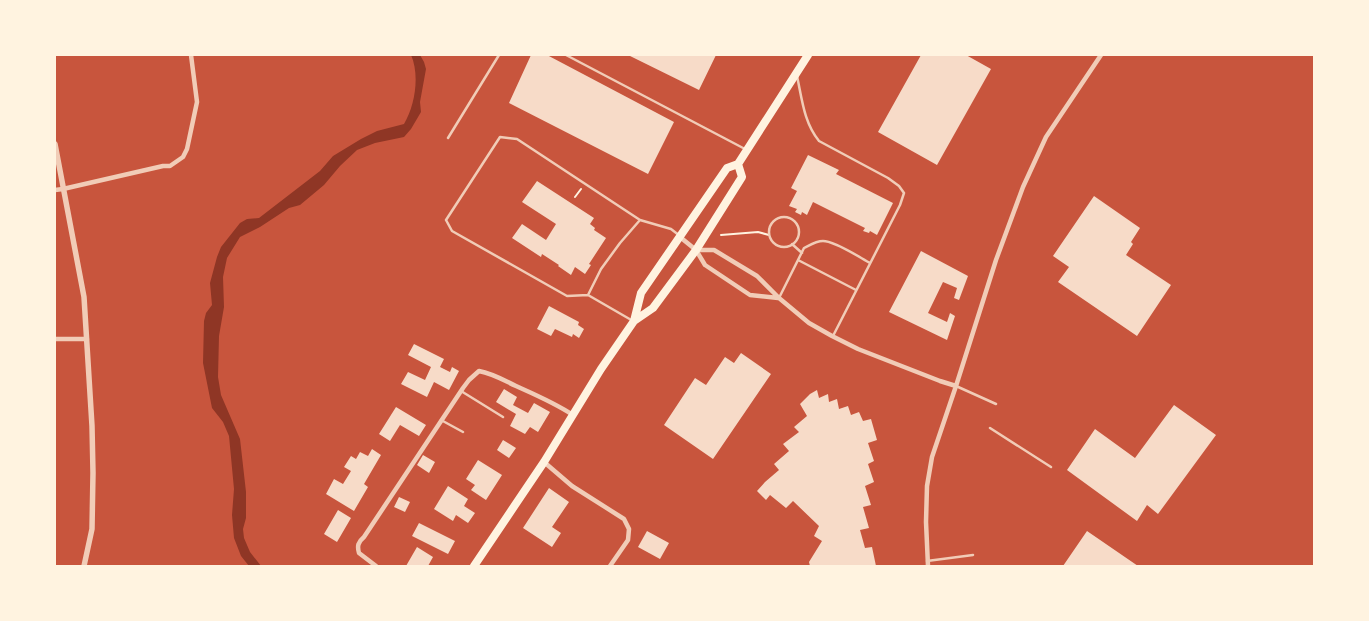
<svg xmlns="http://www.w3.org/2000/svg" width="1369" height="621" viewBox="0 0 1369 621" font-family="Ubuntu,sans-serif">
  <style>
    .water { fill: #8f3625 }
    .building { fill: #f7dbc8 }
    .lines { fill: none; stroke-linecap: round; stroke-linejoin: round }
    .path { stroke: #fff3e0; stroke-width: 2 }
    .service { stroke: #f1ccb7; stroke-width: 2.5 }
    .minor { stroke: #f1ccb7; stroke-width: 4.5 }
    .tertiary { stroke: #f1ccb7; stroke-width: 5.5 }
    .primary { stroke: #fff3e0; stroke-width: 8 }
  </style>
  <rect width="100%" height="100%" fill="#c8553d"/>
  <path class="water" d="M411,55H420L424,62L426,69L420,102L421,112L411,129L404,137L375,143L357,150L340,166L324,185L300,205L289,208L260,227L240,237L227,258L223,277L224,307L219,336L218,377L221,395L240,439L246,492V518L243,529L244,538L250,552L261,566H249L241,556L234,538L232,515L234,489L229,436L223,422L212,408L203,363L204,321L206,313L212,305L210,283L217,257L221,247L240,223L247,219L259,218L320,171L333,156L361,139L377,131L404,124C415,106 420,75 411,55Z"/>
  <path class="building" d="M531,55H547L674,122L648,174L509,103Z
    M628,55H716L699,90Z
    M921,55H966L991,69L937,165L878,132Z
    M808,155L839,170L836,174L893,203L877,235L870,231L869,233L863,231L865,228L813,202L807,215L802,212L801,215L795,212L797,209L789,206L797,191L791,188Z
    M537,181L594,218L590,224L595,228L594,230L606,238L589,264L591,265L585,274L575,267L571,275L558,266L559,265L542,254L541,257L512,238L522,224L546,240L556,224L522,202Z
    M1094,196L1140,228L1131,242L1133,244L1126,255L1171,285L1137,336L1058,282L1069,267L1053,256Z
    M921,251L968,276L959,300L954,298L957,288L943,282L928,313L947,322L950,313L955,316L947,340L889,312Z
    M549,306L579,322L578,325L584,329L579,338L573,334L572,337L555,329L551,336L537,329Z
    M414,344L444,359L440,367L450,372L452,367L459,371L449,390L434,382L427,397L401,384L408,372L425,380L431,367L408,355Z
    M741,353L771,374L713,459L664,425L695,378L706,385L725,357L734,363Z
    M504,389L517,397L513,405L528,413L534,403L550,412L538,432L530,427L525,434L510,426L516,414L496,402Z
    M817,390L819,398L828,394L829,402L837,399L839,409L848,406L851,415L859,412L863,421L871,419L877,440L868,443L874,461L868,464L874,482L865,486L871,505L863,507L869,528L860,530L865,548L872,547L876,566H810L809,562L822,541L814,536L819,526L793,501L786,508L770,495L766,500L757,491L765,482L779,470L774,464L789,451L783,444L799,432L794,427L807,416L800,404L810,394Z
    M1174,405L1216,435L1158,514L1147,505L1137,521L1067,470L1095,429L1135,458Z
    M396,407L426,425L419,436L400,425L390,441L379,434Z
    M503,440L516,448L509,458L497,450Z
    M372,449L381,455L364,484L368,487L354,511L326,494L334,479L343,484L351,471L344,467L351,456L356,459L360,452L368,456Z
    M423,455L435,462L429,473L417,465Z
    M478,460L502,475L486,500L471,490L475,485L466,479Z
    M448,486L468,499L464,506L475,513L468,523L456,515L453,521L434,509Z
    M549,488L569,502L552,527L561,533L552,547L523,528Z
    M399,497L410,502L405,512L394,507Z
    M338,510L351,518L337,542L324,534Z
    M419,523L455,541L448,554L412,536Z
    M647,531L669,543L660,559L638,547Z
    M1087,531L1138,566H1063Z
    M417,547L433,557L428,566H406Z"/>
  <g class="lines">
    <path class="path" d="M575,197L581,189
      M721,235L758,232L769,235"/>
    <path class="service" d="M566,55L745,149
      M797,76C802,99 804,123 819,141L888,178L899,186L904,193L900,205L833,336
      M448,138L499,55
      M769 232a15 15 0 1 1 30 0a15 15 0 1 1-30 0Z
      M792,244L802,253
      M798,260L856,290
      M588,295L567,296L452,231L446,220L500,137L517,139L640,220
      M779,298L804,248C810,245 816,241 823,241C835,241 859,257 870,263
      M633,321L588,295L601,269L620,243L640,220L671,229L680,236
      M956,386L996,404
      M461,391L503,417
      M441,420L463,432
      M990,428L1051,467
      M927,561L973,555"/>
    <path class="minor" d="M55,190L63,189L163,166H170L183,157L187,149L197,102L191,55
      M680,237L696,250L705,265L750,295L778,298
      M696,250H714L757,276L779,298L809,323L832,336L858,349L940,381L956,386
      M55,339H87
      M544,462L572,486L624,519L629,529L628,540L610,566
      M376,566L359,553C357,546 358,542 364,537L463,388L469,380L479,371C494,374 503,380 516,386C536,395 555,403 573,415
      M928,566L926,522L927,486L932,457L956,386L996,260L1023,187L1046,137L1101,55"/>
    <path class="tertiary" d="M55,144L84,297L92,426L93,473L92,529L84,566"/>
    <path class="primary" d="M634,321L653,308L696,250L742,177L738,164
      M474,566L544,462L601,369L634,321L641,293L727,168L738,164L808,55"/>
  </g>
  <rect width="1369" height="621" fill="none" stroke="#fff3e0" stroke-width="112"/>
</svg>
